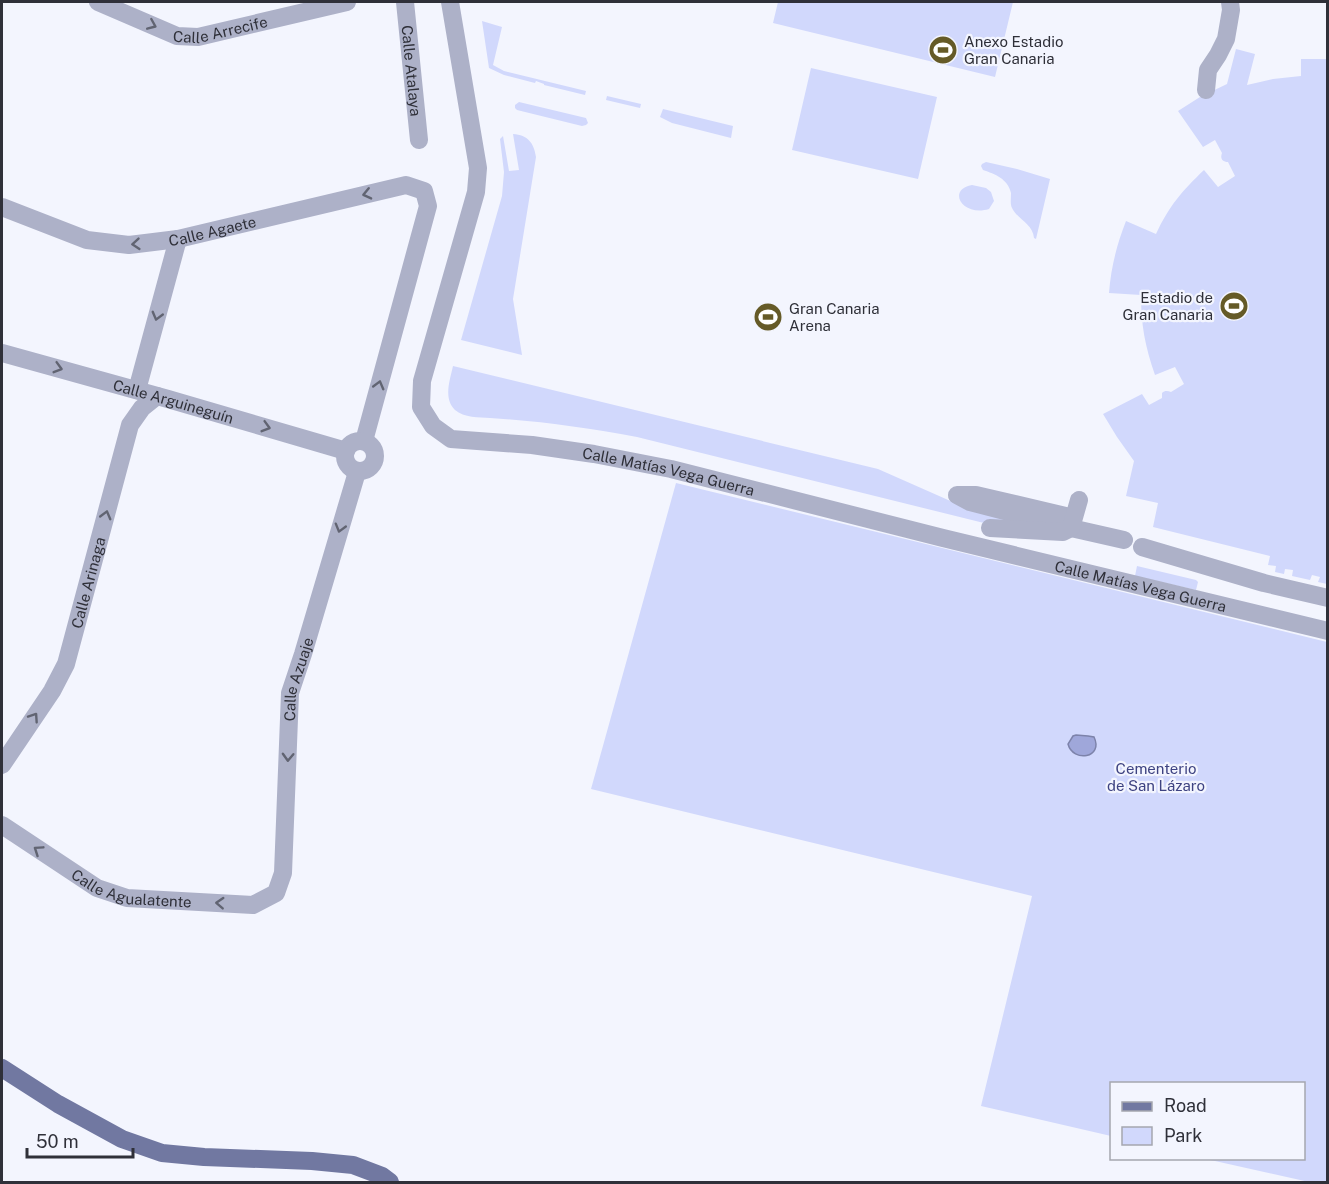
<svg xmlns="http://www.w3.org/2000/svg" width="1329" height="1184" viewBox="0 0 1329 1184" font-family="'Public Sans',sans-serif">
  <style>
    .green { fill: #d1d8fc }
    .water { fill: #9fa7da; stroke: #7d83aa; stroke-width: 1.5 }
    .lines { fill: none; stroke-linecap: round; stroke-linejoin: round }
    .minor { stroke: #adb1c8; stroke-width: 18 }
    .major { stroke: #7178a1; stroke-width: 18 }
    .oneway { stroke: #616472 }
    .labels { text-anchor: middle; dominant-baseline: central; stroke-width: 4.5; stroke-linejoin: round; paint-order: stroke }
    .street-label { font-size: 15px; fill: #2f3039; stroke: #f3f5fe }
    .poi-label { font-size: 15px; fill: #2f3039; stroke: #f3f5fe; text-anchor: start }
    .park-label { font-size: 15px; fill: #3e4382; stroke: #f3f5fe }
  </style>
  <rect width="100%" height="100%" fill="#f3f5fe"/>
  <path class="green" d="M778,2H1013L995,77L773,23Z
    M482,21L502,27L493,65L504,71L586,91L585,95L544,85V84L536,81L535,83L504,75L489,68Z
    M1236,49L1255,54L1247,85L1273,79L1301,76V59H1327V584L1318,582L1320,577L1312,575L1310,580L1292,576L1293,570L1285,569L1284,574L1275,572L1276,566L1268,565L1270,556L1153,527L1158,503L1126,496L1134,461L1117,437L1103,414L1142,394L1149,405L1162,398V393C1165,390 1168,391 1171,392L1184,384L1175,367L1155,375C1145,346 1141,325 1141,295L1109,293C1111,267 1117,244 1126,221L1156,234C1169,206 1182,191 1204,170L1218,187L1235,176L1228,162C1222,162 1220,158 1222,153L1215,140L1203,147L1178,111L1200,97L1227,84Z
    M811,68L937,97L918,179L792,150Z
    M607,96L641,104L640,108L606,100Z
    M519,102L586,118L588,123L586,125L582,126L517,110L515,108V105Z
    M663,109L733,126L731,138L672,123L660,117Z
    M513,134C528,135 534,143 536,157L513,299L522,355L461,340L502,196L504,172L500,139L503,136L509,171L519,170Z
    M986,162L1017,169L1050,179L1036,239L1034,238C1033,224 1018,220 1012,208C1010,204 1011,198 1011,193C1008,179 995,174 983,170L981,166L982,164Z
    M972,185L986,188L991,192L994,201L989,209C963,217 946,190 972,185Z
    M453,366L878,469L955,503L1043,524L992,525L637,437C588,428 540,421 490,418C479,417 464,418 455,410C443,398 450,380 453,366Z
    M676,483L1327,642V1182H1309L1206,1159L1304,1158V1084H1112L1111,1136L981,1106L1032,896L591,789Z
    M1137,566L1196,580L1198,582L1196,590L1135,576Z"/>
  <path class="water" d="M1076,735L1088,736L1094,737C1104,758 1073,763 1068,744L1073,736Z"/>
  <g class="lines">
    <g class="minor">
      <path id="s1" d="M98,2L177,36L198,37L347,2"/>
      <path id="s2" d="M405,2L419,140"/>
      <path id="s3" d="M450,2L478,168L476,192L422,381L421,407L433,426L451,439L532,445L594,454L671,469L943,538L1328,631"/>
      <path d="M1206,90L1208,70L1218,55L1226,39L1231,10L1230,2"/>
      <path id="s4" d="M2,207L87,240L129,245L178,239L406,185L424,191L428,206L364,441"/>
      <path id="s5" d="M2,353L168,399L346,451"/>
      <path d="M137,390L178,239"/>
      <circle cx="360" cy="456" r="15"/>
      <path d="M1070,517L976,495H957L970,502L1071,528L1124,540"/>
      <path d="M990,528L1063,532L1071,528L1079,500"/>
      <path d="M1142,547L1264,583L1328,598"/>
      <path id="s6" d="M2,765L52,691L66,664L130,425L142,408L157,396"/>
      <path id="s7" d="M2,825L97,888L127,898L253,905L276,893L283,873L290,693L303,654L357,472"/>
    </g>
    <path class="major" d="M2,1068L58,1104L122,1139L162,1153L204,1157L312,1161L353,1165L382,1176L390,1182"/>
  </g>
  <defs><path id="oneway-chevron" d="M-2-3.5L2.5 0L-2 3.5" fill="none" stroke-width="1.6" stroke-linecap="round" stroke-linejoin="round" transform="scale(1.5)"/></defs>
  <g class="oneway">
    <use href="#oneway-chevron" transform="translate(152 25) rotate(23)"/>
    <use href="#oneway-chevron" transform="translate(367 194) rotate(167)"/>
    <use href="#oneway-chevron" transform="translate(136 244) rotate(175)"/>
    <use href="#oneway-chevron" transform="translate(157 316) rotate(105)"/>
    <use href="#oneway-chevron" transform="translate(58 368) rotate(16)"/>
    <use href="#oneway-chevron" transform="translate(379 385) rotate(-75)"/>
    <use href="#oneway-chevron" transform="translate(266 427) rotate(16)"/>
    <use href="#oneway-chevron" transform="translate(106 515) rotate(-75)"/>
    <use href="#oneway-chevron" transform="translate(340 528) rotate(106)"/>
    <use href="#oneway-chevron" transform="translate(34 717) rotate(-56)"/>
    <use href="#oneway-chevron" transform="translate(288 757) rotate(92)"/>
    <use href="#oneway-chevron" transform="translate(38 850) rotate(-146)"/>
    <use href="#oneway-chevron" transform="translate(220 903) rotate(-177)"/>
  </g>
  <defs>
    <g id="stadium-disc" transform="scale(1.5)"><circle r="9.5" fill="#655a27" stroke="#f3f5fe"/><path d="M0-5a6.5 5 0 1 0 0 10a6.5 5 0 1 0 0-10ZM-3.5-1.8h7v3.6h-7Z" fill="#fff"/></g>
  </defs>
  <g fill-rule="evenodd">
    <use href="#stadium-disc" x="943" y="50"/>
    <use href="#stadium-disc" x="1234" y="306"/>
    <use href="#stadium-disc" x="768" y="317"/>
  </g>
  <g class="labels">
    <g class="street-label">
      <text stroke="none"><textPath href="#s1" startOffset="130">Calle Arrecife</textPath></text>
      <text stroke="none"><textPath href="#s2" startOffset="69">Calle Atalaya</textPath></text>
      <text stroke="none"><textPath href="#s4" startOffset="218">Calle Agaete</textPath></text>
      <text stroke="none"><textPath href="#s5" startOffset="178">Calle Arguineguín</textPath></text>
      <text stroke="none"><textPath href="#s3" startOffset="680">Calle Matías Vega Guerra</textPath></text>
      <text stroke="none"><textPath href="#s6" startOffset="204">Calle Arinaga</textPath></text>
      <text stroke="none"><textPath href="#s3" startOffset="1166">Calle Matías Vega Guerra</textPath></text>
      <text stroke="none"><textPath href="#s7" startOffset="514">Calle Azuaje</textPath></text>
      <text stroke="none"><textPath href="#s7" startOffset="148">Calle Agualatente</textPath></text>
    </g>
    <g class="poi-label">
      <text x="964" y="41">Anexo Estadio<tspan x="964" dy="17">Gran Canaria</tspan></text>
      <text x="1213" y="297" text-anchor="end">Estadio de<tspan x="1213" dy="17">Gran Canaria</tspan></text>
      <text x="789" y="308">Gran Canaria<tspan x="789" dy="17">Arena</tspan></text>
    </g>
    <g class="park-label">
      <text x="1156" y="768">Cementerio<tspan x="1156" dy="17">de San Lázaro</tspan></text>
    </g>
  </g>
  <rect width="1329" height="1184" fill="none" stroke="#2f3039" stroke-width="6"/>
  <rect x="1110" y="1082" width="195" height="78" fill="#f3f5fe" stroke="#a5a6af" stroke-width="1.5"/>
  <rect x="1122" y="1102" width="30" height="9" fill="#7178a1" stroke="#a5a6af" stroke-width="1.5"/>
  <text x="1164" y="1112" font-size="18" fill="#2f3039">Road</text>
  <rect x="1122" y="1127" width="30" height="18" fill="#d1d8fc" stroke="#a5a6af" stroke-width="1.5"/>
  <text x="1164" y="1142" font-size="18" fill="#2f3039">Park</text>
  <path d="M27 1148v9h106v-9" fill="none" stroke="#2f3039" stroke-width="3"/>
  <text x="36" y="1148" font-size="18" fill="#2f3039" stroke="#f3f5fe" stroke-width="4.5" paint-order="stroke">50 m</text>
</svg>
